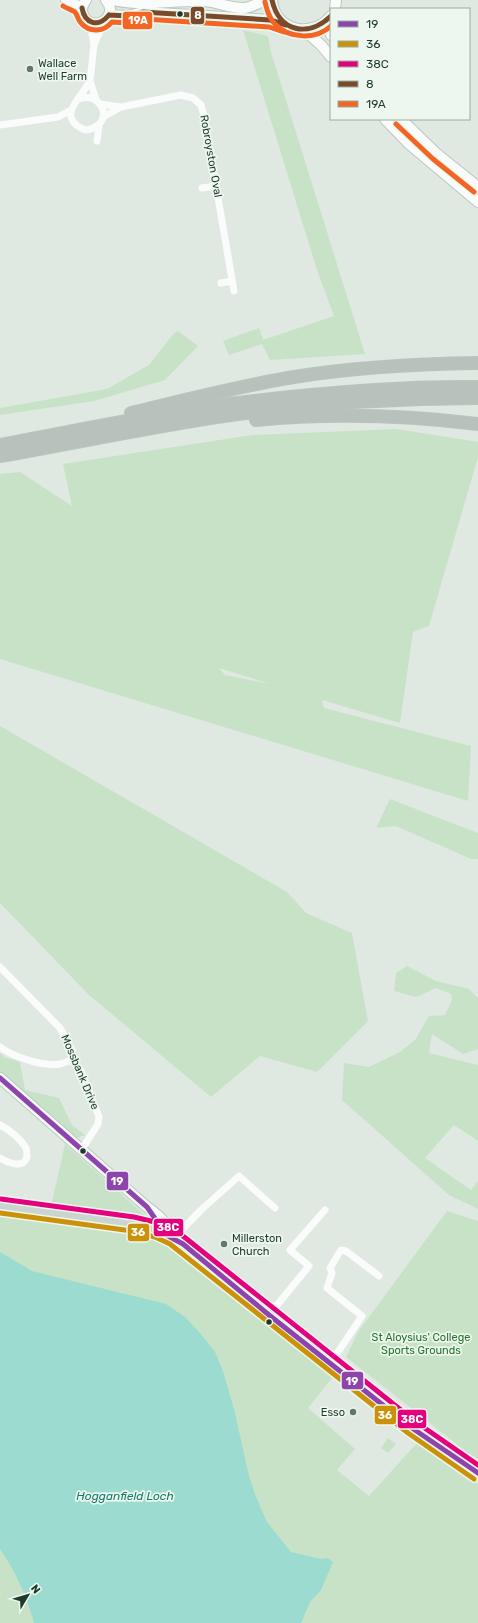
<svg xmlns="http://www.w3.org/2000/svg" width="478" height="1623" viewBox="0 0 478 1623" font-family="Rubik,sans-serif">
  <style>
    .green { fill: #c8e2c8; fill-rule: evenodd }
    .water { fill: #9cdbd0 }
    .lines { fill: none; stroke-linecap: round; stroke-linejoin: round }
    .secondary-casing { stroke: #bcc7c0; stroke-width: 12 }
    .primary-casing { stroke: #bac5be; stroke-width: 13 }
    .highway-casing { stroke: #bac5be; stroke-width: 14 }
    .street { stroke: #fafcfb; stroke-width: 7 }
    .secondary { stroke: #fafcfb; stroke-width: 10 }
    .primary { stroke: #cbd5cf; stroke-width: 11 }
    .highway { stroke: #b8c2bd; stroke-width: 12 }
    .bus-1-casing { stroke: #edf7ef; stroke-width: 8 }
    .bus-2-casing { stroke: #edf7ef; stroke-width: 8 }
    .bus-3-casing { stroke: #edf7ef; stroke-width: 8 }
    .bus-4-casing { stroke: #edf7ef; stroke-width: 8 }
    .bus-5-casing { stroke: #edf7ef; stroke-width: 8 }
    .bus-1 { stroke: #8e44ad; stroke-width: 5 }
    .bus-2 { stroke: #cb9108; stroke-width: 5 }
    .bus-3 { stroke: #e5007d; stroke-width: 5 }
    .bus-4 { stroke: #7a4b2a; stroke-width: 5 }
    .bus-5 { stroke: #f26522; stroke-width: 5 }
    .bus-dot { fill: #1d3b2a; stroke: #edf7ef; stroke-width: 1.5 }
    .poi-dot { fill: #61786a; stroke: #edf7ef; stroke-width: 1.5 }
    .labels { text-anchor: middle; dominant-baseline: central; stroke-width: 3.5; stroke-linejoin: round; paint-order: stroke }
    .poi-label { font-size: 11px; fill: #1d3b2a; stroke: #edf7ef; text-anchor: start }
    .street-label { font-size: 11px; fill: #1d3b2a; stroke: #edf7ef }
    .park-label { font-size: 11px; fill: #24752a; stroke: #edf7ef }
    .water-label { font-size: 12px; font-style: italic; fill: #137c6c; stroke: #edf7ef }
    .line-badge { stroke: #edf7ef; stroke-width: 1.5 }
    .badge-label { font-size: 11px; text-anchor: middle; font-weight: bold; fill: #fff }
  </style>
  <rect width="100%" height="100%" fill="#e0e8e2"/>
  <path class="green" d="M243,30L268,36L271,52L365,354L270,360L262,344L229,355L223,341L259,328L263,340L334,316L317,270Z
    M178,331L198,346L165,380L94,401L0,415V408L107,389L149,365L174,333Z
    M397,429L478,442V457L429,626L413,632L400,723L322,700L324,708L471,746L468,801L0,659V474L20,472L72,506L63,464L252,435ZM219,668L270,684L225,675Z
    M0,726L287,892L306,913L352,933L368,1021L317,1072L260,1056L211,1097L88,994L0,903Z
    M390,799L478,833V859H471L396,826L376,828Z
    M407,966L436,981L469,989L478,998V1049L463,1054L432,1034L429,1053L478,1065V1141L454,1125L425,1158L471,1190L478,1181V1209L449,1195L342,1100L344,1063L369,1067L400,1052L415,1040L429,1016L445,1015L452,1000L451,994L436,988L416,997L394,991L396,973Z
    M0,1053L4,1057L20,1062L25,1090L59,1098L72,1125L85,1135L76,1138L0,1071Z
    M65,1144L147,1217L52,1202Z
    M447,1211L478,1221V1459L463,1449L346,1357L358,1332Z
    M0,1212L144,1233L172,1242L333,1377L308,1408L355,1449L337,1470L369,1496L417,1443L478,1484V1623H0Z
    M388,1438L396,1444L388,1453L381,1448Z"/>
  <path class="water" d="M0,1252L32,1271L166,1304L185,1317L200,1333L215,1352L223,1371L234,1409L249,1476L256,1497L267,1522L291,1552L321,1559L328,1558L333,1562L321,1590L310,1602L301,1623H34C28,1600 14,1568 0,1549Z"/>
  <g class="lines">
    <g class="secondary-casing">
      <path id="secondary" d="M66,0L82,8
        M86,0C82,5 81,10 83,15C91,34 121,18 106,0
        M112,0C142,7 172,0 202,1C216,1 230,9 245,8C252,7 259,3 265,0
        M272,0C274,31 313,39 331,16
        M335,9L336,0
        M109,15L128,16L143,12L270,20L286,25
        M328,19L331,35
        M304,30L321,45L331,57
        M385,119L409,144L478,202
        M401,119L437,154L478,187
        M0,1078L147,1207C161,1217 166,1222 174,1238"/>
    </g>
    <g class="primary-casing">
      <path id="primary" d="M0,1206L133,1224L157,1230L174,1238L412,1428L478,1473"/>
    </g>
    <g class="highway-casing">
      <path id="highway" d="M131,413C185,400 239,386 294,377C355,367 416,364 478,363
        M256,420C330,413 404,415 478,424
        M0,445C74,431 147,416 221,405C306,394 392,386 478,387
        M0,456C75,443 149,427 224,416C308,404 393,398 478,398"/>
    </g>
    <path class="street" d="M90,22L94,45
      M90,81L96,99
      M79,99C100,91 113,118 95,127C90,130 85,131 81,128C55,114 86,95 90,79C92,69 92,57 94,46C96,38 101,29 105,21
      M100,104L121,107
      M103,117L121,107L181,95L193,98L201,105L204,116L234,291
      M0,125L58,117L71,110
      M97,141L99,125
      M202,188L216,186
      M221,283L232,281
      M0,967L60,1028L72,1050V1060L81,1071L99,1117L98,1124L82,1149
      M0,1047C13,1057 44,1067 60,1064C64,1063 68,1061 72,1060
      M0,1125C10,1130 20,1139 26,1148C27,1151 27,1154 27,1157C23,1170 7,1162 0,1158
      M174,1238L201,1210L239,1176L275,1208
      M269,1315L309,1266L290,1250L325,1210
      M330,1364L362,1316L327,1288L332,1273L330,1268L341,1250L346,1251L379,1276"/>
    <use href="#secondary" class="secondary"/>
    <use href="#primary" class="primary"/>
    <use href="#highway" class="highway"/>
    <g class="bus-1-casing">
      <path id="bus-1" d="M0,1078L147,1207L156,1220L157,1230L183,1244L269,1315L412,1428L478,1473"/>
    </g>
    <g class="bus-2-casing">
      <path id="bus-2" d="M0,1213L132,1231L155,1237L170,1244L408,1433L474,1479"/>
    </g>
    <g class="bus-3-casing">
      <path id="bus-3" d="M1,1199L134,1217L159,1223L178,1232L416,1422L478,1465"/>
    </g>
    <g class="bus-4-casing">
      <path id="bus-4" d="M272,0C279,32 308,38 331,16
        M82,8C85,24 98,28 109,15
        M109,15L128,16L143,12L270,20L286,25"/>
    </g>
    <g class="bus-5-casing">
      <path id="bus-5" d="M265,2C267,10 269,18 275,24C289,39 316,40 331,26
        M63,6C66,8 72,10 75,12C77,14 78,20 81,23C90,33 104,32 112,22L128,23L144,19L269,27L284,32
        M396,124L433,159L474,192"/>
    </g>
    <use href="#bus-1" class="bus-1"/>
    <use href="#bus-2" class="bus-2"/>
    <use href="#bus-3" class="bus-3"/>
    <use href="#bus-4" class="bus-4"/>
    <use href="#bus-5" class="bus-5"/>
  </g>
  <g class="bus-dot">
    <circle cx="180" cy="14" r="3.5"/>
    <circle cx="83" cy="1151" r="3.5"/>
    <circle cx="269" cy="1322" r="3.5"/>
  </g>
  <g class="poi-dot">
    <circle cx="30" cy="69" r="4"/>
    <circle cx="224" cy="1244" r="4"/>
    <circle cx="353" cy="1412" r="4"/>
  </g>
  <g class="labels">
    <g class="poi-label">
      <text x="38" y="63">Wallace<tspan x="38" dy="13">Well Farm</tspan></text>
      <text x="232" y="1238">Millerston<tspan x="232" dy="13">Church</tspan></text>
      <text x="345" y="1412" text-anchor="end">Esso</text>
    </g>
    <g class="street-label">
      <text transform="translate(211 156) rotate(80)">Robroyston Oval</text>
      <text transform="translate(80 1072) rotate(67)">Mossbank Drive</text>
    </g>
    <g class="park-label">
      <text x="421" y="1337">St Aloysius' College<tspan x="421" dy="13">Sports Grounds</tspan></text>
    </g>
    <g class="water-label">
      <text x="125" y="1496">Hogganfield Loch</text>
    </g>
  </g>
  <g class="line-badge">
    <rect x="190" y="6" width="15" height="19" rx="4" fill="#7a4b2a"/>
    <rect x="122" y="11" width="31" height="19" rx="4" fill="#f26522"/>
    <rect x="106" y="1171" width="23" height="20" rx="4" fill="#8e44ad"/>
    <rect x="153" y="1218" width="31" height="19" rx="4" fill="#e5007d"/>
    <rect x="127" y="1223" width="23" height="19" rx="4" fill="#cb9108"/>
    <rect x="341" y="1371" width="23" height="19" rx="4" fill="#8e44ad"/>
    <rect x="374" y="1405" width="23" height="20" rx="4" fill="#cb9108"/>
    <rect x="397" y="1409" width="30" height="20" rx="4" fill="#e5007d"/>
  </g>
  <g class="badge-label">
    <text x="198" y="19">8</text>
    <text x="138" y="24">19A</text>
    <text x="117" y="1185">19</text>
    <text x="168" y="1231">38C</text>
    <text x="138" y="1236">36</text>
    <text x="352" y="1385">19</text>
    <text x="385" y="1419">36</text>
    <text x="412" y="1423">38C</text>
  </g>
  <rect x="330" y="8" width="140" height="112" fill="#edf7ef" stroke="#9aaca0"/>
  <rect x="338" y="21" width="20" height="6" fill="#8e44ad" stroke="#9aaca0"/>
  <text x="366" y="28" font-size="12" fill="#1d3b2a">19</text>
  <rect x="338" y="41" width="20" height="6" fill="#cb9108" stroke="#9aaca0"/>
  <text x="366" y="48" font-size="12" fill="#1d3b2a">36</text>
  <rect x="338" y="61" width="20" height="6" fill="#e5007d" stroke="#9aaca0"/>
  <text x="366" y="68" font-size="12" fill="#1d3b2a">38C</text>
  <rect x="338" y="81" width="20" height="6" fill="#7a4b2a" stroke="#9aaca0"/>
  <text x="366" y="88" font-size="12" fill="#1d3b2a">8</text>
  <rect x="338" y="101" width="20" height="6" fill="#f26522" stroke="#9aaca0"/>
  <text x="366" y="108" font-size="12" fill="#1d3b2a">19A</text>
  <g transform="translate(28 1595) rotate(52)" stroke="#edf7ef" stroke-width="3" paint-order="stroke">
  <path d="M0-3L7 15L0 10L-7 15Z" fill="#1d3b2a"/>
  <text y="-6" font-size="11" font-weight="bold" text-anchor="middle" fill="#1d3b2a">N</text>
  </g>
</svg>
